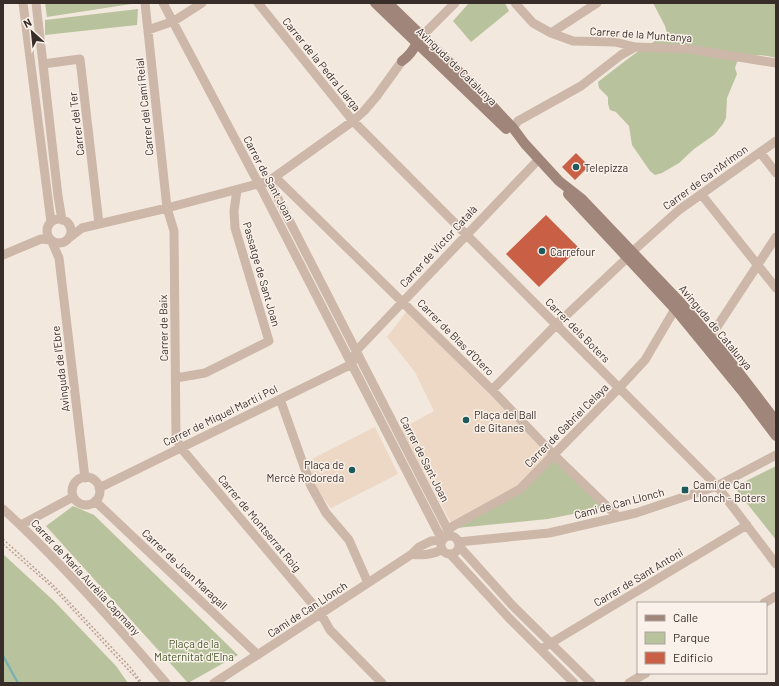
<svg xmlns="http://www.w3.org/2000/svg" width="779" height="686" viewBox="0 0 779 686" font-family="Barlow,sans-serif">
  <style>
    .green { fill: #b8c39d }
    .plaza { fill: #ecd8c4 }
    .lines { fill: none; stroke-linecap: round; stroke-linejoin: round }
    .stream { stroke: #7bb1b1; stroke-width: 2.5 }
    .building { fill: #c96045 }
    .path { stroke: #b8a193; stroke-width: 1.5; stroke-dasharray: 2 2; stroke-linecap: butt }
    .street { stroke: #ccb7a9; stroke-width: 9 }
    .secondary { stroke: #a0867a; stroke-width: 10 }
    .poi-dot { fill: #1d5a5c; stroke: #faf2ea; stroke-width: 1.5 }
    .labels { text-anchor: middle; dominant-baseline: central; stroke-width: 3; stroke-linejoin: round; paint-order: stroke }
    .street-label { font-size: 11px; fill: #392d29; stroke: #faf2ea }
    .poi-label { font-size: 11px; fill: #392d29; stroke: #faf2ea; text-anchor: start }
    .park-label { font-size: 11px; fill: #49582c; stroke: #faf2ea }
  </style>
  <rect width="100%" height="100%" fill="#f3e8dd"/>
  <path class="green" d="M45,3H131V4L47,17Z
    M469,3H505L509,11L471,42L453,21Z
    M653,3H776V58C762,54 749,54 737,62L735,68L737,74L727,98L726,118L723,124L714,135L694,149L679,163L662,173L655,175L650,171L632,145L629,126L616,112L610,110L608,104V97L599,88L598,82C613,70 627,59 643,48C651,43 660,39 667,33L665,26Z
    M138,9L137,25L45,35V20Z
    M554,459L603,508L548,519L457,528Z
    M776,466V540L734,487Z
    M73,506L94,515L238,655L188,683L46,526Z
    M3,554L55,602L116,666L128,683H3Z"/>
  <path class="plaza" d="M407,311L549,455L517,486L451,523L401,429L434,411L415,372L387,337Z
    M375,427L398,474L331,508L319,493L306,462Z"/>
  <g class="lines">
    <path class="stream" d="M3,656L18,683"/>
  </g>
  <path class="building" d="M576,153L589,166L575,180L562,167Z
    M546,215L579,248L539,287L506,254Z"/>
  <g class="lines">
    <path class="path" d="M3,539L55,587L130,667L142,683
      M3,544L52,587L135,677L140,683"/>
    <path class="street" d="M23,3L51,222
      M36,3L58,196L62,220
      M145,3L167,208L174,231L176,438L181,448L321,614L330,630L382,683
      M163,3L262,190L438,532L443,538
      M258,3L353,121L717,486L776,564
      M515,3L533,23L551,33L573,41L615,42L635,47L689,49L776,63
      M148,30L174,21L202,3
      M551,33L597,3
      M422,36L455,3
      M43,64L80,59L99,224
      M513,128L518,121L581,86L621,55L635,47
      M760,152L776,173
      M275,177L492,390L554,455L618,517
      M269,181L451,536
      M701,194L776,288
      M47 231a12 12 0 1 1 24 0a12 12 0 1 1-24 0Z
      M69,238L82,228L167,208L269,181L353,121L364,111L376,97L402,61
      M52,242L59,258L85,478
      M633,251L679,210L776,141
      M3,255L41,239L50,240
      M711,336L776,237
      M176,378L205,373L269,341L235,228L234,211L237,190
      M492,390L556,325L627,258
      M280,399L311,486L326,513L349,540L368,583
      M72 491a14 14 0 1 1 28 0a14 14 0 1 1-28 0Z
      M99,488L352,364L356,351L539,159
      M95,501L258,655
      M3,509C61,562 115,623 166,683
      M21,525L73,497
      M448,529L520,489L619,388L645,360L675,309
      M441 545a9 9 0 1 1 18 0a9 9 0 1 1-18 0Z
      M458,542L549,533L636,513L717,486L776,455
      M459,546L512,605L591,683
      M412,554C421,556 434,554 441,550
      M450,554L509,618L574,683
      M764,603L776,596
      M541,649L747,525
      M214,683L368,583L412,554L419,547L431,541L441,540
      M629,683L646,673"/>
    <path class="secondary" d="M375,3L506,129
      M388,3L473,85L513,128L525,144L559,181L582,199L682,304L724,353L776,421
      M402,61C409,56 413,51 416,44L414,38
      M568,194L675,309L742,391L776,436"/>
  </g>
  <g class="poi-dot">
    <circle cx="576" cy="167" r="4"/>
    <circle cx="542" cy="251" r="4"/>
    <circle cx="466" cy="420" r="4"/>
    <circle cx="352" cy="470" r="4"/>
    <rect x="681" y="486" width="8" height="8" rx="2"/>
  </g>
  <g class="labels">
    <g class="street-label">
      <text transform="translate(641 34) rotate(4)">Carrer de la Muntanya</text>
      <text transform="translate(322 64) rotate(51)">Carrer de la Pedra Llarga</text>
      <text transform="translate(457 66) rotate(44)">Avinguda de Catalunya</text>
      <text transform="translate(144 107) rotate(-96)">Carrer del Camí Reial</text>
      <text transform="translate(76 124) rotate(-97)">Carrer del Ter</text>
      <text transform="translate(705 177) rotate(-36)">Carrer de Ga n'Arimon</text>
      <text transform="translate(269 178) rotate(62)">Carrer de Sant Joan</text>
      <text transform="translate(438 246) rotate(-47)">Carrer de Victor Català</text>
      <text transform="translate(262 274) rotate(74)">Passatge de Sant Joan</text>
      <text transform="translate(716 327) rotate(50)">Avinguda de Catalunya</text>
      <text transform="translate(163 328) rotate(-91)">Carrer de Baix</text>
      <text transform="translate(578 330) rotate(45)">Carrer dels Boters</text>
      <text transform="translate(456 337) rotate(45)">Carrer de Blas d'Otero</text>
      <text transform="translate(60 369) rotate(-97)">Avinguda de l'Ebre</text>
      <text transform="translate(220 415) rotate(-26)">Carrer de Miquel Martí i Pol</text>
      <text transform="translate(566 425) rotate(-45)">Carrer de Gabriel Celaya</text>
      <text transform="translate(425 459) rotate(63)">Carrer de Sant Joan</text>
      <text transform="translate(619 503) rotate(-15)">Camí de Can Llonch</text>
      <text transform="translate(260 523) rotate(50)">Carrer de Montserrat Roig</text>
      <text transform="translate(185 569) rotate(43)">Carrer de Joan Maragall</text>
      <text transform="translate(86 577) rotate(47)">Carrer de Maria Aurèlia Capmany</text>
      <text transform="translate(638 577) rotate(-31)">Carrer de Sant Antoni</text>
      <text transform="translate(307 609) rotate(-33)">Camí de Can Llonch</text>
    </g>
    <g class="poi-label">
      <text x="584" y="167">Telepizza</text>
      <text x="550" y="251">Carrefour</text>
      <text x="474" y="414">Plaça del Ball<tspan x="474" dy="13">de Gitanes</tspan></text>
      <text x="344" y="464" text-anchor="end">Plaça de<tspan x="344" dy="13">Mercè Rodoreda</tspan></text>
      <text x="693" y="484">Camí de Can<tspan x="693" dy="13">Llonch - Boters</tspan></text>
    </g>
    <g class="park-label">
      <text x="194" y="643">Plaça de la<tspan x="194" dy="13">Maternitat d'Elna</tspan></text>
    </g>
  </g>
  <rect width="779" height="686" fill="none" stroke="#392d29" stroke-width="8"/>
  <rect x="637" y="602" width="130" height="72" fill="#faf2ea" stroke="#ada39d"/>
  <rect x="645" y="615" width="20" height="6" fill="#a0867a" stroke="#ada39d"/>
  <text x="673" y="622" font-size="12" fill="#392d29">Calle</text>
  <rect x="645" y="632" width="20" height="12" fill="#b8c39d" stroke="#ada39d"/>
  <text x="673" y="642" font-size="12" fill="#392d29">Parque</text>
  <rect x="645" y="652" width="20" height="12" fill="#c96045" stroke="#ada39d"/>
  <text x="673" y="662" font-size="12" fill="#392d29">Edificio</text>
  <g transform="translate(32 32) rotate(333)" stroke="#faf2ea" stroke-width="3" paint-order="stroke">
  <path d="M0-3L7 15L0 10L-7 15Z" fill="#392d29"/>
  <text y="-6" font-size="11" font-weight="bold" text-anchor="middle" fill="#392d29">N</text>
  </g>
</svg>
